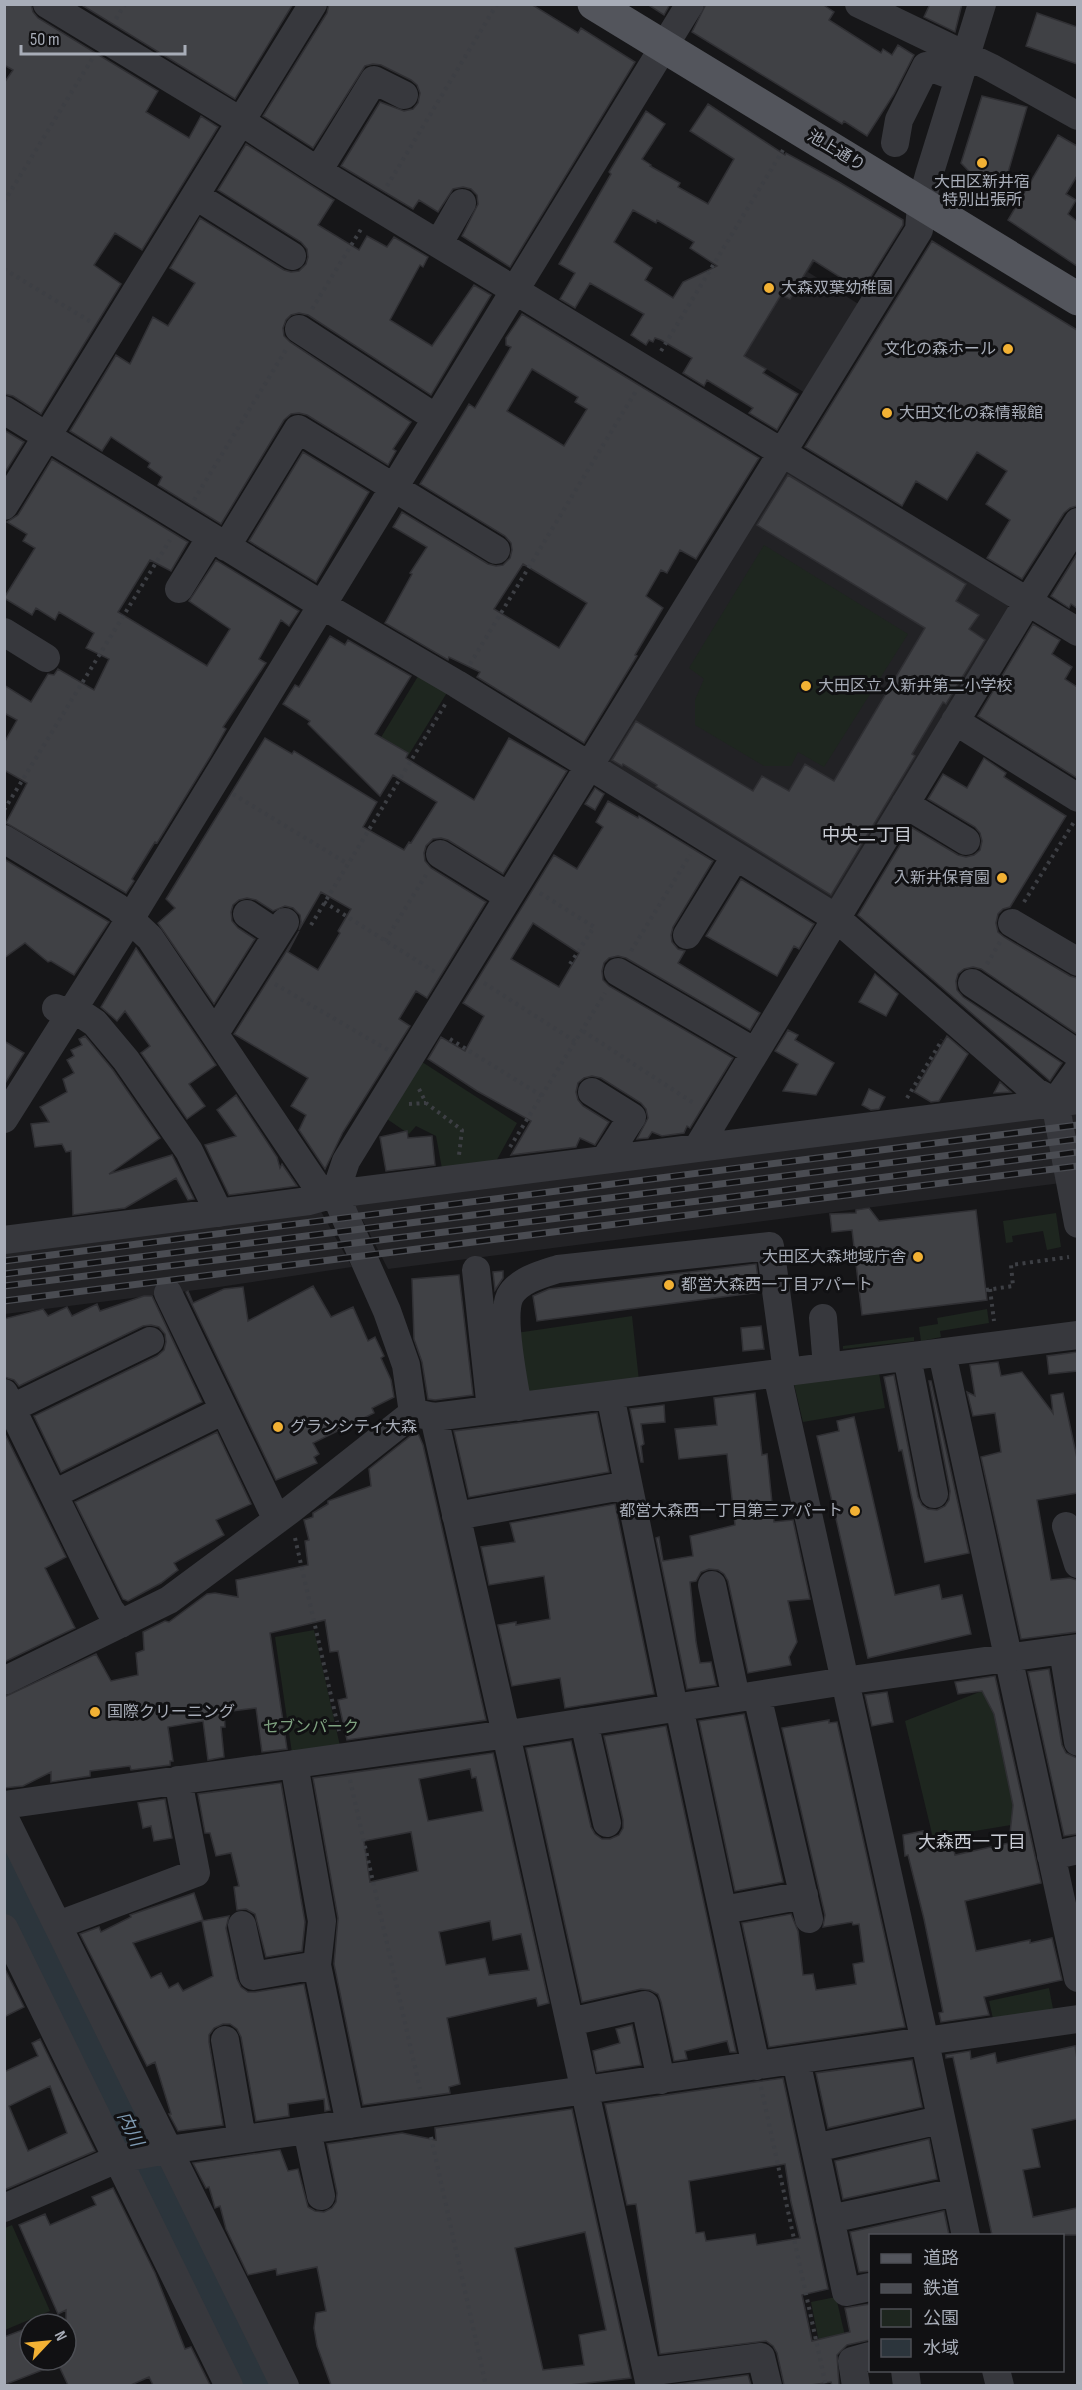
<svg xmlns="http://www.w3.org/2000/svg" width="1082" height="2390" viewBox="0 0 1082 2390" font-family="'Sofia Sans Condensed','Noto Sans JP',sans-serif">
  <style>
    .built { fill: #222225 }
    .green { fill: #1e261f }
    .water { fill: #2c353c }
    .building { fill: #404145; stroke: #303034; stroke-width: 1.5; fill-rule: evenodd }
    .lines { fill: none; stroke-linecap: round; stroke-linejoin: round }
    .path { stroke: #3d3f44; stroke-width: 4; stroke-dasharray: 3 4.5; stroke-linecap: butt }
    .minor { stroke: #37383d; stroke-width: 28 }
    .major { stroke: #53555c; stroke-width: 33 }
    .rail-casing { stroke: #4a4c52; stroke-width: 7 }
    .rail { stroke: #111113; stroke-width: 4.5; stroke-dasharray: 14; stroke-linecap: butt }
    .poi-dot { fill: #f2b134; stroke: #111113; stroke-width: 2 }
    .labels { text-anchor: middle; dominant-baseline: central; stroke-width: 6; stroke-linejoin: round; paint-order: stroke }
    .street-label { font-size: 16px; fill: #a8adb8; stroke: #111113 }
    .poi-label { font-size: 16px; fill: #a8adb8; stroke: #111113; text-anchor: start }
    .park-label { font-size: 16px; fill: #7fa381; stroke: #111113 }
    .neighbourhood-label { font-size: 18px; fill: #c9ccd4; stroke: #111113 }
    .water-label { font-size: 18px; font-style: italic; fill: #7f9bb3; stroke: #111113 }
  </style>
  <rect width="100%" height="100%" fill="#161618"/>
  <path class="built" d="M824,247L808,272L860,305L805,393L685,318Z
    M787,467L1006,598L1010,615L837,904L606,768L602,756Z
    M1077,1109V1181L388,1269L352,1200Z
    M318,1206L352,1267L212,1288L5,1314L4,1247Z"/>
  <path class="green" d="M764,545L908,634L824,767L798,752L791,766H764L695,725V700L704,679L689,668Z
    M420,673L448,691L408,756L380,739Z
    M419,1060L517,1123L493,1167L443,1174L436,1136L416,1126L409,1134L384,1117Z
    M1056,1213L1061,1247L1047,1250L1043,1231L1012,1236L1013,1242L1006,1243L1003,1221Z
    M987,1309L989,1323L940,1331L941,1337L921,1341L919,1327L938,1324L937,1318Z
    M632,1316L639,1381L524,1396L516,1333Z
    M914,1337V1341L843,1349V1346Z
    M879,1373L885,1408L803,1422L794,1384Z
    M314,1630L340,1746L292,1753L275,1637Z
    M982,1691L994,1714L1013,1805L1011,1825L933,1838L905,1721Z
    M1049,1988L1054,2014L994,2023L989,2001Z
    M12,2225L50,2311L5,2330V2228Z
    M836,2297L845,2336L819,2342L811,2302Z"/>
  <path class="water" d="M4,1835L274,2385H238L5,1914Z"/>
  <path class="building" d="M4,4H31L33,12L38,18L158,91L146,112L189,138L201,116L218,127L142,250L115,233L94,265L121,284L41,414L13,396L4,394V83L13,70L4,65Z
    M80,4H293L235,99Z
    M329,4H531L578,33L581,28L635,62L510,267L462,236L478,204L477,195L471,189L463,187L453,189L438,212L419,200L413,209L341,166L380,102L404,111L413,109L418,103L420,93L417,85L411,80L381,65L373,64L365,66L313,148L263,116L327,13Z
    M647,4H670L664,15Z
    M706,4H822L834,12L829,20L881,53L883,49L892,55L898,45L914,55L894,94L867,136L844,121L842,124L692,32Z
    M930,4H962L955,32L924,17Z
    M1037,13L1077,27V64L1026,46Z
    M982,96L1027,107L1001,197L986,189L961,163Z
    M708,104L785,155L786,153L839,182L903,220V225L862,291L813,260L790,299L781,295L744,356L766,369L763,373L798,394L777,430L749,413L753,408L707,380L704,386L683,373L692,358L661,340L655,338L653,342L649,340L646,345L631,335L644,314L590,283L575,308L560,299L575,273L559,264L611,174L609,172L646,111L665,124L642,159L651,165L650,166L680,183L678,187L708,204L734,159L690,131ZM633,210L656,223L657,220L694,242L690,248L717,266L683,282L673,298L645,280L652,268L614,242Z
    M1058,135L1077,146V176L1066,194L1076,200L1068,214L1077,221V266L1008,220Z
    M246,144L334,200L318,225L359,250L367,236L387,247L394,237L428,257L423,267L420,265L390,320L432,346L474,285L491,295L431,395L308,315L299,313L291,315L286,320L283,328L284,336L290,342L411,422L393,449L396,451L388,465L307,415L299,413L291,414L284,420L221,524L158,485L162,477L148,467L150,463L111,437L102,451L70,431L116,355L130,364L153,317L168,326L195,283L170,268L200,218L284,270L291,272L299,271L306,264L308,257L307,249L301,242L218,190Z
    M932,241L1077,330V506L1070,508L1064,513L1022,579L987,558L1010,520L986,504L1007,471L977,452L947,500L916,481L902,506L805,447Z
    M522,314L759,458L696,559L680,550L667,573L661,570L646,596L663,608L635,655L637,656L584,743L477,677L480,672L449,657L448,660L385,623L412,574L410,573L427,547L393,527L402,512L488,564L496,566L503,565L510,558L512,550L511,543L505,536L420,484L469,404L475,408L511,347L506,345V338ZM532,369L578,397L575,402L587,409L564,446L507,411ZM523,564L587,603L559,648L494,609Z
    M4,430L24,442L4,474Z
    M303,452L369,492L316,582L249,541Z
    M52,459L188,542L171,571L150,560L118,612L207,666L230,629L189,601L216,560L299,611L289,626L281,620L259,659L266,663L223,727L226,729L210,757L157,843L155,842L132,879L134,881L126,893L6,823L27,783L4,770V743L17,720L4,713V685L31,702L48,674L54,675L58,669L94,690L109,659L86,648L94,633L59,612L55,620L36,608L32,615L4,598L35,548L23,541L27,534L7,522L18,515Z
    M788,475L966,584L956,601L979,615L969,629L985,640L946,704L943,702L912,754L915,756L831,895L656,787L657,785L623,764L622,766L612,760L636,721L753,791L762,776L789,791L805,764L834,781L925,628L757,525Z
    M1077,554V608L1071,604L1069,608L1051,596Z
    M1033,624L1060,640L1052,654L1072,667L1065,679L1077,687V778L978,716Z
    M330,636L345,645L348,640L411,676L375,734L408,753L406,758L474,800L509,738L567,771L503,874L448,840L441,838L433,839L426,846L424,853L425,861L431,868L486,902L427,998L416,991L399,1019L410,1026L343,1132L325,1169L299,1130L306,1115L291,1106L308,1078L234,1034L299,931L288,952L318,970L340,933L338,931L351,909L321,892L299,930L301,922L300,915L293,908L285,906L273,911L256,900L247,898L239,900L233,905L231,912L232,921L238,928L255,939L214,1004L158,923L175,908L166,899L265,738L292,754L294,751L377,802L363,827L404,850L409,842L411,843L437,802L393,775L380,796L308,724L310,721L283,704L295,685L299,687Z
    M984,758L1006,773L1004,777L1066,816L1010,907L1003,909L998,914L996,923L998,932L1004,937L1070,976L1077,978V1034L981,969L973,967L964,969L958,974L956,981L957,990L963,997L1062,1063L1050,1081L858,915L911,827L958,855L966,857L974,855L980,850L982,841L980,833L975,827L928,799L943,774L967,788Z
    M595,788L604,794L595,810L585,804Z
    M608,801L638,818L639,816L713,861L673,927L671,935L672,942L678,949L685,951L678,963L760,1013L750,1030L626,958L618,956L609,958L604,963L602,971L603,980L609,986L733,1058L690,1128L687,1126L684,1133L662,1136L652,1132L648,1138L637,1139L648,1118L646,1109L641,1103L601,1078L592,1076L584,1078L578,1083L576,1092L578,1100L583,1106L609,1122L595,1145L580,1138L576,1147L511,1155L531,1121L477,1091L428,1059L441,1037L465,1051L484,1016L463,1003L554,855L577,869L603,827L596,822ZM533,923L579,953L559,987L511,959Z
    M4,859L109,922L74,975L51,961L48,962L25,943L4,958Z
    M741,879L814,924L799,949L794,946L777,976L706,936Z
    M136,948L216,1065L189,1084L205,1106L187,1119L141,1053L150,1046L125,1011L117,1021L101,1007Z
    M875,974L898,994L886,1016L859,1002Z
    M788,1030L798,1035L795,1040L834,1063L816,1095L783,1091L798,1064L775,1051Z
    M85,1036L113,1070L160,1138L109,1174L172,1155L194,1199L188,1200L176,1178L125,1208L73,1215L71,1151L66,1152L62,1144L35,1147L31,1124L49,1122L40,1107L67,1092L63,1079L74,1073L67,1060L74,1056L71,1050L82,1045L79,1039Z
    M947,1036L968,1054L939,1101L931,1102L914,1092Z
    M4,1041L24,1053L4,1085Z
    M1000,1082L1011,1092L994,1093Z
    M869,1089L885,1097L879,1109L871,1110L862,1105Z
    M236,1095L277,1157L280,1168L282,1164L297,1186L229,1195L228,1193L205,1145L236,1136L217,1110Z
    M407,1131L408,1138L432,1136L435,1165L386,1171L380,1137Z
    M869,1208L879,1221L976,1210L987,1300L862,1315L852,1230L832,1232L830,1214L856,1213V1210Z
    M756,1264L760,1292L537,1321L533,1296L549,1289Z
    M503,1271V1278L495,1290L493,1272Z
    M459,1275L473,1395L435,1400L428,1399L422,1362L414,1339L412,1279Z
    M313,1286L331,1317L353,1307L368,1341L375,1337L384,1356L381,1358L391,1380L394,1397L372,1408L374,1413L313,1443L319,1454L314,1457L317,1463L276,1480L186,1292L188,1291L193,1303L224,1289L243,1287L248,1321Z
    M144,1296H152L202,1402L61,1472L34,1416L157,1356L164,1350L166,1342L165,1334L159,1327L151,1325L143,1326L19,1386L14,1380L4,1377V1319L43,1309L48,1316L67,1307L72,1316L97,1304L100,1311Z
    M761,1326L764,1349L743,1351L741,1328Z
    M1077,1352V1371L1049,1374L1047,1356Z
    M998,1362L1001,1376L1022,1372L1053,1413L1051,1395L1063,1393L1077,1458V1493L1037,1500L1051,1580L1070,1578L1077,1580V1632L1021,1639L981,1457L1001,1452L995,1413L973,1416L967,1392L975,1396L970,1365Z
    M894,1375L918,1497L922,1505L928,1509L937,1510L945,1506L949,1500L950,1491L929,1381H931L969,1553L925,1562L902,1450L899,1451L884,1377Z
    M755,1393L762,1455L767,1454L774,1522L793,1520L810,1599L788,1601L797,1642L789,1657L791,1665L748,1673L728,1581L724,1574L718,1570L709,1569L701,1572L696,1581L690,1582L696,1642L700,1663L711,1662L716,1685L687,1689L656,1538L659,1537L663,1561L693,1556L690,1536L735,1525L727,1454L679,1459L675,1429L717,1425L714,1398Z
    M664,1405L665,1422L641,1424L644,1444L641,1446L643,1462H641L630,1409Z
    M597,1413L609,1472L469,1497L454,1431Z
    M854,1417L895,1595L939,1585L942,1599L962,1595L971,1634L868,1658L817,1436L839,1431L837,1421Z
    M417,1431L423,1445L486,1720L347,1740L338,1700L347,1698L338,1651L330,1652L325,1620L270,1633L287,1749L262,1752L256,1708L224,1712L225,1727H221L224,1757L208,1760L203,1721L168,1727L173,1761H170V1765L131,1770L130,1766L90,1771V1776L51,1782V1772L23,1786L4,1788V1697L96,1654L111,1681L138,1675L136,1653L144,1650L143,1632L165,1621L169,1622L207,1594L215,1593L238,1597L236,1580L308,1565L305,1541L309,1540L304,1520L313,1517V1513L328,1504V1501L371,1486L369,1469Z
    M4,1432L66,1557L45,1568L75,1628L4,1662Z
    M217,1432L251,1504L216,1520L224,1535L174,1563L178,1570L161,1583L128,1601L123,1599L75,1502Z
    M615,1504L654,1694L565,1708L560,1678L512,1686L498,1625L516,1622V1625L550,1619L544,1576L489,1585L481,1547L515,1542L510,1523Z
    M1049,1669L1062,1745L1066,1753L1077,1758V1834L1064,1836L1028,1672Z
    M995,1676L1041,1883L965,1901L976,1951L1030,1940V1943L1052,1938L1062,1980L984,1997L989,2015L941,2022L939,2013L943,2012L924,1919L908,1855L905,1856L903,1835L923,1831L925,1843L951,1838L955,1855L1009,1843L1013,1805L994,1714L982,1691L958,1694L955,1682Z
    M887,1692L893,1722L872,1726L865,1695Z
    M744,1714L783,1882L735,1891L699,1721Z
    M829,1720V1723L837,1722L905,2027L769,2047L742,1923L791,1914L798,1931L803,1975L813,1974L816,1990L856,1984L853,1964L864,1962L859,1924L853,1925L852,1922L823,1927L825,1915L782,1728Z
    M666,1726L736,2052H730L727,2041L685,2051L687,2059L674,2061L661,2002L658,1994L650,1990L641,1989L582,2002L526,1748L571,1741L591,1827L595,1834L602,1839H610L619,1835L623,1828V1820L604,1736Z
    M493,1753L549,2003L538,2006L536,1998L447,2018L460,2084L449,2087L450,2093L363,2105L334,1964L338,1918L313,1778ZM470,1769L472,1778L476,1777L483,1811L428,1821L419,1779ZM411,1832L418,1871L370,1882L364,1841ZM490,1921L493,1940L521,1934L529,1970L489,1975L485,1958L446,1965L439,1932Z
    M281,1783L305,1922L302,1951L266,1957L255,1914L246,1909L237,1910L234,1887L239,1886L231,1853L216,1856L210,1833H205L198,1794Z
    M165,1799L172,1838L154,1841L151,1826L143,1828L138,1803Z
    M194,1893L203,1920L133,1943L151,1978L161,1973L169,1988L178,1983L183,1991L213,1976L202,1921L229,1916L226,1928L237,1979L241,1987L248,1992H255L304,1984L330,2110L325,2111L324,2099L288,2104L289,2116L256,2121L241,2037L237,2029L230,2024H223L214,2028L209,2035V2042L223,2125L178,2131L169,2114H171L155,2062L147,2066L80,1934L99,1927L101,1932L131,1917L130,1915Z
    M4,1967L24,2007L4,2017Z
    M632,2025L641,2065L597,2072L593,2051L620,2043L616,2029Z
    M40,2039L95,2151L4,2190V2072L38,2056L32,2043ZM50,2086L67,2133L28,2151L9,2106Z
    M1075,2046L1077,2059V2119L1032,2129L1040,2167L1023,2170L1033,2217L1077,2208V2235H992L953,2057L946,2058V2055L970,2051L971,2059L995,2053L997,2063Z
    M912,2060L922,2107L828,2128L816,2073Z
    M783,2078L828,2289L802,2295L812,2341L850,2332L845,2308L870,2304V2340L847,2345L837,2355L839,2385H832L831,2382L811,2385H784L777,2353L773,2346L766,2341L660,2354L636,2204L627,2205L605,2104ZM785,2164L791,2202L800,2238L757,2245L755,2234L706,2241L704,2232L696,2233L689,2181Z
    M572,2109L631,2378L570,2385H331L317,2346L314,2328L316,2313L326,2311L317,2267L277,2275L276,2269L248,2275L226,2229L220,2206L215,2208L209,2187L206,2188L193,2163L280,2150L288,2171L298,2169L308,2207L315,2211L324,2212L332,2208L336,2202L337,2193L327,2144L402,2133L436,2140L435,2128ZM585,2232L606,2330L579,2335L584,2365L543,2370L515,2248Z
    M929,2139L937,2179L843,2199L835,2161Z
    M113,2188L155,2273L185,2349L191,2347L210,2385H153L149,2377L131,2385H68L58,2364L4,2385V2337L30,2327V2360H66V2310L58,2314L19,2225L45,2214L50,2225L96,2205L92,2197Z
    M944,2211L949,2235H870V2271L859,2272L850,2232Z
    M748,2375L751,2385H671Z"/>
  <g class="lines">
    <path class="path" d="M116,19L125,4
      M387,186L497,4
      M4,202L92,59
      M4,269L91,322
      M312,309L363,226
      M661,351L783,150
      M194,500L287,348
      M470,664L636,391
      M233,794L348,864
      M4,810L170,540
      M540,893L594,927L570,964
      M324,902L435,972
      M1024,902L1074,822
      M311,925L446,703
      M385,941L426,875
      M631,951L690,855
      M987,964L1000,942
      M484,983L576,1042
      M275,984L388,1050
      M583,1031L695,1104
      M450,1039L542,1096
      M419,1089L426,1103L462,1130L459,1155
      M907,1098L942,1040
      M409,1104L426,1103
      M510,1147L605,993
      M990,1289L994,1321
      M986,1290L1013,1286L1011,1265L1069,1257
      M295,1538L340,1735
      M350,1780L420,2089
      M761,2087L826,2386
      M431,2137L486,2386"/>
    <path class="minor" d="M47,4L242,122L318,171L1078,632
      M859,4L990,67L1078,116
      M895,143L899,120L926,66L958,78
      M318,171L374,80L404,95
      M196,196L292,256
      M439,243L462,203
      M299,329L436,418
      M4,410L322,605L457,684L836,918L1036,1092L1055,1102
      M4,506L313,4
      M226,547L298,429L496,550
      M179,589L211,537
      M4,632L46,658
      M955,721L1078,798
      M905,804L966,841
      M4,839L117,907L150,938L318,1188L335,1194
      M440,854L508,896
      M247,914L277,934
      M1012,923L1078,962
      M687,935L735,857
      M618,972L755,1052
      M972,983L1078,1054
      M56,1008L60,1010L74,1009L95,1023L126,1060L189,1151L219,1213
      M215,1033L285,922
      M1078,1070L1055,1102L1078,1224
      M592,1092L632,1117L605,1159
      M4,1119L130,919L690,4
      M698,1147L1028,601L1078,522
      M4,1240L309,1201L335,1194L1078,1100
      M476,1270L491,1410
      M168,1293L277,1520
      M823,1318L827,1367
      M942,1353L1078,1978
      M907,1357L934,1494
      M777,1374L925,2042L966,2236
      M4,1393L110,1610L121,1624
      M610,1395L674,1708
      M518,1407C514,1382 500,1317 510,1296C519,1280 542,1274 558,1269L770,1246L787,1372
      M12,1408L150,1341
      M413,1413L406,1365L387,1311L335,1194L346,1161L919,230L921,204L929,175L982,4
      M415,1413L434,1417L1078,1335
      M434,1417L506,1734L650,2386
      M54,1494L216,1414
      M456,1516L628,1485
      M1066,1526L1078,1564
      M712,1585L736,1698
      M1063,1650L1078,1742
      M4,1681L169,1600L289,1511L413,1413
      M757,1695L809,1919
      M679,1707L756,2066
      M584,1722L607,1823
      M294,1764L322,1921L317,1965L350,2124
      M4,1805L515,1733L858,1679L1078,1648
      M4,1817L285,2386
      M1051,1856L1078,1850
      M723,1910L804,1895
      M58,1925L196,1873L178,1780
      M242,1925L253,1976L317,1965
      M4,1928L229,2386
      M570,2022L645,2005L661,2080
      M225,2040L242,2139
      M796,2060L846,2292L870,2287
      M307,2130L321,2196
      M815,2148L940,2120
      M4,2208L117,2159L168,2150L1078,2019
      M830,2219L956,2192
      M905,2370L907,2386
      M996,2370L1000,2386
      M647,2372L761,2357L768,2386
      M856,2386L852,2361L870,2356"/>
    <path class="major" d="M594,4L1078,299"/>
    <g class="rail-casing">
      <path id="rail" d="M4,1261L1078,1125
        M4,1274L1078,1139
        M4,1286L731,1197L1078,1152
        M4,1301L1078,1166"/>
    </g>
    <use href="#rail" class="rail"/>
  </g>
  <g class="poi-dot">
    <circle cx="982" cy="163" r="6"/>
    <circle cx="769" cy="288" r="6"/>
    <circle cx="1008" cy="349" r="6"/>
    <circle cx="887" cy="413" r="6"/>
    <circle cx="806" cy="686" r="6"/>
    <circle cx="1002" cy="878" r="6"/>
    <circle cx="918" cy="1257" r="6"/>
    <circle cx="669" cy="1285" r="6"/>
    <circle cx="278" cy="1427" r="6"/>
    <circle cx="855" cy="1511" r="6"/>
    <circle cx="95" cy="1712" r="6"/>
  </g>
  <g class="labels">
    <g class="street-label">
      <text transform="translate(836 151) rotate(31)">池上通り</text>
    </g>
    <g class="poi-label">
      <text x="982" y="182" text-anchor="middle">大田区新井宿<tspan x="982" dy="18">特別出張所</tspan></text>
      <text x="781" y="288">大森双葉幼稚園</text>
      <text x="996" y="349" text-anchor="end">文化の森ホール</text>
      <text x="899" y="413">大田文化の森情報館</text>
      <text x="818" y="686">大田区立 入新井第二小学校</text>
      <text x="990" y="878" text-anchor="end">入新井保育園</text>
      <text x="906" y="1257" text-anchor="end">大田区大森地域庁舎</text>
      <text x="681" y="1285">都営大森西一丁目アパート</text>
      <text x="290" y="1427">グランシティ大森</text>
      <text x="843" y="1511" text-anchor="end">都営大森西一丁目第三アパート</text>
      <text x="107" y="1712">国際クリーニング</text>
    </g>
    <g class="park-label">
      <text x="311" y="1727">セブンパーク</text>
    </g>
    <g class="neighbourhood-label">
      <text x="867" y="835">中央二丁目</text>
      <text x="972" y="1842">大森西一丁目</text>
    </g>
    <g class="water-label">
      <text transform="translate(130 2129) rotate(64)">内川</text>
    </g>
  </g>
  <rect width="1082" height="2390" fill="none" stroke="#a8adb8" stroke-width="12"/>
  <rect x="869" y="2234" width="195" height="138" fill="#111113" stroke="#4d4f55" stroke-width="1.5"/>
  <rect x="881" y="2254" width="30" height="9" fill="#53555c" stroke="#4d4f55" stroke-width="1.5"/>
  <text x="923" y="2264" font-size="18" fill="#a8adb8">道路</text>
  <rect x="881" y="2284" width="30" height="9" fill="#4a4c52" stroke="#4d4f55" stroke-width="1.5"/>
  <text x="923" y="2294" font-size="18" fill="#a8adb8">鉄道</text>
  <rect x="881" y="2309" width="30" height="18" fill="#1e261f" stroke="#4d4f55" stroke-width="1.5"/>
  <text x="923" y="2324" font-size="18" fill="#a8adb8">公園</text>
  <rect x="881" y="2339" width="30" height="18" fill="#2c353c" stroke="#4d4f55" stroke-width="1.5"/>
  <text x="923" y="2354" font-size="18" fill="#a8adb8">水域</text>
  <g transform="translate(48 2342) rotate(64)"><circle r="28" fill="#111113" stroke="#4d4f55" stroke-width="1.5"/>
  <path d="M0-4.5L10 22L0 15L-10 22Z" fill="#f2b134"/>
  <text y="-9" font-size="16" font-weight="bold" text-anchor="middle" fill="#a8adb8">N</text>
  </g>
  <path d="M21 45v9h164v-9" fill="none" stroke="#a8adb8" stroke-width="3"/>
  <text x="30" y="45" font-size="18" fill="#a8adb8" stroke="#111113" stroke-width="4.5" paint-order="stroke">50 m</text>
</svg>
